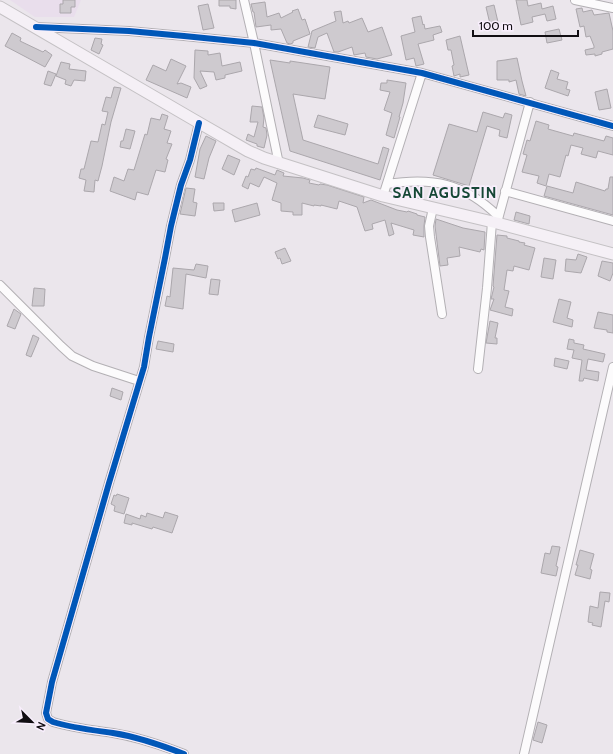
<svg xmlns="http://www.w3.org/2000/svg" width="613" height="754" viewBox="0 0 613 754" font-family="Cabin,sans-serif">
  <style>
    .built { fill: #e9deec }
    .building { fill: #cecacf; stroke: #aba7ac }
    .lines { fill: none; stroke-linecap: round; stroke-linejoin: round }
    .minor-casing { stroke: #b3b0b4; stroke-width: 10 }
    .major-casing { stroke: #c4c1c4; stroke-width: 13 }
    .minor { stroke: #fcfbfc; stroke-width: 8 }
    .major { stroke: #f5f0f6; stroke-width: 11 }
    .cycleway-casing { stroke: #f9effd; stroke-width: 8 }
    .cycleway { stroke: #0057b8; stroke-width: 6 }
    .labels { text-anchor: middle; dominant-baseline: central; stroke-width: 3.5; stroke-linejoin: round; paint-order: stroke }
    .district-label { font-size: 15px; font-weight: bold; letter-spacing: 1px; fill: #164736; stroke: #f9effd }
  </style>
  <rect width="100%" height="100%" fill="#ebe6ec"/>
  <path class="built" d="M10,0H81L74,17H35Z"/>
  <path class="building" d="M63,0H75V7H71V13H60V4H63Z
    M219,0H236V9L230,8V6H219Z
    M516,0H527L528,6L541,3L542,9L553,6L556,19L547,21L545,14L532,17L533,22L521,25Z
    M265,2L267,17L279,13L281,18L293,12L292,11L298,9L302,20L305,19L310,34L293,41V43L290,44L287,43L281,29L271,30V25L256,27L254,12H253L251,4Z
    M208,4L214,28L203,30L198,6Z
    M494,5L498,22L490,24L486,7Z
    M582,8L583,12L592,10L594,15L609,13L613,31V49L602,52V54L595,56V54L586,55L585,50L594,48V46L590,36L586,37L584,26L580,27L576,9Z
    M341,11L343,23L348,21L349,23L362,18L368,32L382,27L392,55L377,59L366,57L365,53L354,55L352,47L338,52H334L327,33L318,37L315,48L308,47L312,31L336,21L334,12Z
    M421,16L423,25L424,24L425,29L440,26L442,32L433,35L434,40L418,44L424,64L416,66L414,58L406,60L401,36L415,32L412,18Z
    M559,29L562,40L547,43L545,32Z
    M12,33L21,38L20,41L43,52L45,50L52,55L45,67L5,46Z
    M460,36L469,75L460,77V74L454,76L452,66L454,65L451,50H448L446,40Z
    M95,38L102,39L101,44L103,45L99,54L91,50Z
    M195,50L208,51V55L220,53L222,66L240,62L242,71L225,75V78L216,80L214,72L200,71L207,86L200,89L194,78Z
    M517,58L522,81L526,96L519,94L516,80L509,82V80H497V61L505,60Z
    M171,59L186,66L177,84L181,83L191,87L187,98L146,80L153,65L166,71Z
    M270,60L290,63V61L330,67L325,99L293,94L303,140L378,164L383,147L389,149L380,180L290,151Z
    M61,62L70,64L69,69L86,71L85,81L74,80L71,86L65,84L66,80L56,76Z
    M551,70L559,73L557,79L568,82L566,89L570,90L568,96L545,88Z
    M48,71L56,74L51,86L44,84Z
    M387,80L406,83L403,103L399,117H400L394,138L386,135L392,113L384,110L390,92L380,90L381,83H387Z
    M114,87L121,88L111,122L102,166L98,181L95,180L94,192L84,191L86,180L79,178L81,169H84L91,141L98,142L102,124L105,125L108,112L102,111L106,97L111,98Z
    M607,89L611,108L599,110L595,92Z
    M252,106L262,107L264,118L263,127L266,128L267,135L264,148L257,146V144L246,140L248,134L254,137L258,122H250Z
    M483,112L503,118L505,113L512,115L507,138L499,136L500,130L487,126L469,186L433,175L449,124L477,132Z
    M162,114L168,116L164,129L171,131L167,143L172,144L166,159L168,160L165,172L156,170L148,195L137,192L135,200L110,191L114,177L124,181L128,169L134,170L145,134L147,135L151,118L160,120Z
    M318,115L348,124L345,135L314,127Z
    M536,121L549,125L548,129L573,136L574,133L604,141L606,136L613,138V155L598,151L596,158L581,154L583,148L571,145L568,156L566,155L560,177L549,174L546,186L537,183L539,176L522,172L527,155L523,154L527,140L530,141Z
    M126,129L135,131L130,149L120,147L121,141H123Z
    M206,136L216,141L209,158L204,179L195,177L200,149Z
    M228,155L240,160L234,175L222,169Z
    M256,168L275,175L277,170L284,173L283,176L303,178L310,180L309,183L319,185L320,184L327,185L364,197L363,203L371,200L397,210L407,212L408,211L417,214V215L425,217L424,226V237L413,235L414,230L391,223L394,234L389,236L385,220L372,224L373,229L365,231L357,207L339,201L337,209L321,205V206L314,205V206L302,203V215H293V212L281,211V203L272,200L277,183L264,177L259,187L250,183L248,189L242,186L246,176L248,177L251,169L255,170Z
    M610,177H613V215L544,196L547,186L573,193L576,182L605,191L606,189H608Z
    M186,188L195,189L193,202L197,203L195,216L180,214Z
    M213,203H224V210L214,211Z
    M257,203L260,215L235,222L232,210Z
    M516,212L530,216L529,224L514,220Z
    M436,219L463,228L485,232L484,250L481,249L480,252L459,247L460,256L447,258L448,265L440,266L435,226Z
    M497,235L507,236V238L519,241V242L525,243L524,245L535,248L529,270L514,266L513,271L507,270L504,290L509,291L505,307L513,309L512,316L490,310L494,299H491L494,287L493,286Z
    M285,248L291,261L282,264L280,258L278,259L275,252Z
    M578,254L587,257L581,273L565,271L566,259L576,260Z
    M544,258L556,260L553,279L541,277Z
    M602,261L613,263V273L610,281L598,276Z
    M196,264L208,266L206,278L186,274L183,309L165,306L167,296L170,297L173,268L194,270Z
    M211,279L220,280L218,295L209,294Z
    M34,288L45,289L44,306H32Z
    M559,299L571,302L567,318L573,320L572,327L553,322Z
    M14,309L21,314L15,329L7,326Z
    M598,312L613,315V333L607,332V330L594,328Z
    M490,321L498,323L495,338H497V344L486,343Z
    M33,335L39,338L31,357L26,355Z
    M569,339L574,340V343L584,345L583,349L605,354L603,362L588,359L586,370L599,372L598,381L584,378L583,381H579L582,360L572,358L574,350L567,349Z
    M158,341L174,344L173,352L156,349Z
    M555,358L569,361L567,369L554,366Z
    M112,388L123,392L121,400L110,396Z
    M117,494L129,498L124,514L114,511L115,506L111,504L114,495L116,496Z
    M165,512L178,516L172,533L153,527L152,529L132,523V525L124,523L126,514L140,519L141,515L146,517L147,513L163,518Z
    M552,546L560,547L556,566L558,567L556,576L541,573L545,553L550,554Z
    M580,550L594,554L590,569L592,570L590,579L575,575L578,565H576Z
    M600,592L610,593L609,602L605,601L601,627L592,625L593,623L588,622L590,606L598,608Z
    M538,722L547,725L542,743L533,740Z"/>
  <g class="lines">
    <g class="minor-casing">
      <path id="minor" d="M244,0L254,43L279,164
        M575,0L613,8
        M36,27L129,31L184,36L254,43L422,73L613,126
        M387,184C433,177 464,183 498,216
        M505,191L613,221
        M383,196L422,73
        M433,208L429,226L430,237L442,314
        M497,223L530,102
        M0,285L61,346L72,356L93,366L139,381
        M478,369L487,288L492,222
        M184,754C161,745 138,737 113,733C92,730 73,728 53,722L48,719L46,713L52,682L109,483L144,367L149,337L165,258L171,226L181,185L190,160L199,123
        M524,754L613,367"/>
    </g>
    <g class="major-casing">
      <path id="major" d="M0,7L196,121L248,151L264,158L383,196L497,223L613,254"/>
    </g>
    <use href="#minor" class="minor"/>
    <use href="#major" class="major"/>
    <g class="cycleway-casing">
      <path id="cycleway" d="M36,27L129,31L184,36L254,43L422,73L613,126
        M184,754C161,745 138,737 113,733C92,730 73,728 53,722L48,719L46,713L52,682L109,483L144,367L149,337L165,258L171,226L181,185L190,160L199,123"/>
    </g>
    <use href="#cycleway" class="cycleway"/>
  </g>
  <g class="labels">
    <g class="district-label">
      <text x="445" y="193">SAN AGUSTIN</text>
    </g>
  </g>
  <g transform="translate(32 722) rotate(114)" stroke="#f9effd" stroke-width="3" paint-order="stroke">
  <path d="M0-3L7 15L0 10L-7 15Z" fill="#110e12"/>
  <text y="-6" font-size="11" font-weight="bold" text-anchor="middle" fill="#110e12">N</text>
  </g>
  <path d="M473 30v6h105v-6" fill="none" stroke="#110e12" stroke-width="2"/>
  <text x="479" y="30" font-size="12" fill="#110e12" stroke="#f9effd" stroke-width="3" paint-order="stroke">100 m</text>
</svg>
